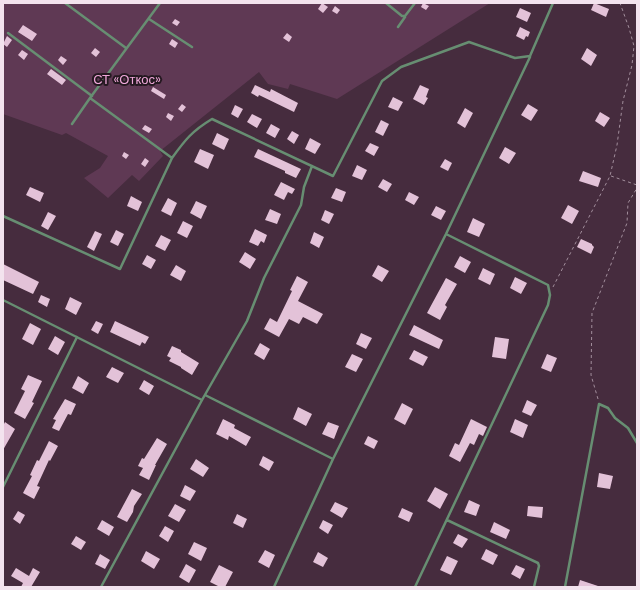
<svg xmlns="http://www.w3.org/2000/svg" width="640" height="590" viewBox="0 0 640 590" font-family="'DM Sans',sans-serif">
  <style>
    .green { fill: #5f3954 }
    .building { fill: #e3c2d8 }
    .lines { fill: none; stroke-linecap: round; stroke-linejoin: round }
    .path { stroke: #a28e9c; stroke-width: 1; stroke-dasharray: 3 3; stroke-linecap: butt }
    .lane { stroke: #678e72; stroke-width: 2.5 }
    .labels { text-anchor: middle; dominant-baseline: central; stroke-width: 4; stroke-linejoin: round; paint-order: stroke }
    .park-label { font-size: 13px; fill: #f0a8da; stroke: #251921 }
  </style>
  <rect width="100%" height="100%" fill="#462c3e"/>
  <path class="green" d="M3,3H490L337,99L290,84L288,89L268,84L259,72L160,151L163,156L139,181L132,175L108,198L84,178L100,168L108,156L66,133L62,135L3,114Z"/>
  <path class="building" d="M322,3L328,7L323,13L318,9Z
    M423,3L429,6L426,10L421,7Z
    M594,3L609,9L606,17L591,10Z
    M335,6L340,10L337,14L332,11Z
    M520,8L531,13L527,22L516,17Z
    M175,19L180,22L177,26L172,23Z
    M23,25L37,34L32,41L18,32Z
    M520,27L530,32L528,37L526,36L524,40L516,36Z
    M287,33L292,37L289,42L283,38Z
    M7,36L12,40L7,47L3,44Z
    M172,39L178,43L175,48L169,44Z
    M95,48L100,52L96,57L91,53Z
    M587,48L597,55L591,66L581,59Z
    M22,50L28,54L24,60L18,55Z
    M61,56L67,60L63,65L58,60Z
    M51,69L66,80L62,85L47,74Z
    M143,75L148,79L144,85L138,81Z
    M255,85L270,92L271,89L298,103L294,112L259,95L258,97L251,93Z
    M420,85L429,89L426,97L428,98L424,105L413,99Z
    M153,87L166,95L164,99L151,91Z
    M393,97L403,102L398,111L388,107Z
    M182,104L186,107L182,112L178,109Z
    M528,104L538,110L531,121L521,115Z
    M235,105L243,109L238,118L231,114Z
    M465,108L473,113L465,128L457,123Z
    M600,112L610,118L604,127L595,121Z
    M168,113L174,116L171,121L166,117Z
    M252,114L262,119L257,128L247,122Z
    M381,120L389,124L383,136L375,132Z
    M271,124L280,129L275,138L266,133Z
    M145,125L152,129L149,133L142,129Z
    M292,131L299,135L294,144L287,139Z
    M217,133L229,139L224,150L212,144Z
    M310,138L321,144L315,154L305,149Z
    M370,143L379,147L374,156L365,151Z
    M505,147L516,153L509,164L499,158Z
    M200,149L214,155L208,169L194,162Z
    M258,149L301,169L296,178L285,173V171L254,157Z
    M124,152L129,155L126,159L122,156Z
    M145,158L149,161L145,167L141,164Z
    M445,159L452,163L448,171L440,167Z
    M357,165L367,170L362,180L352,176Z
    M583,171L601,178L598,187L579,181Z
    M383,179L392,184L387,192L378,187Z
    M281,182L295,189L292,194L288,192L284,200L274,195Z
    M30,187L44,193L40,202L26,195Z
    M336,188L346,192L342,202L331,198Z
    M409,192L419,197L414,205L405,200Z
    M131,196L142,202L138,211L127,206Z
    M168,198L177,203L171,216L161,211Z
    M196,201L207,206L201,219L190,213Z
    M568,205L579,211L572,224L561,218Z
    M436,206L446,211L441,220L431,215Z
    M270,209L281,214L277,224L265,220Z
    M325,210L334,214L329,224L321,220Z
    M48,212L56,216L48,230L41,226Z
    M473,218L485,224L479,237L467,232Z
    M183,221L193,226L187,238L177,233Z
    M255,229L267,235L264,243L261,241L258,246L249,242Z
    M116,230L124,234L118,246L110,242Z
    M95,231L102,234L94,251L87,247Z
    M314,232L324,237L319,248L310,243Z
    M161,235L171,240L165,251L155,246Z
    M581,239L592,244V245L594,247L591,254L577,247Z
    M245,252L256,259L250,269L239,262Z
    M147,255L156,260L151,269L142,264Z
    M460,256L471,262L465,273L454,267Z
    M3,264L39,282L33,294L3,280Z
    M176,265L186,271L181,281L170,275Z
    M378,265L389,271L382,282L372,276Z
    M483,268L495,274L490,285L478,279Z
    M297,276L308,282L298,301L323,314L317,324L303,317L299,324L289,319L279,337L264,329L270,318L277,322L292,291L290,290Z
    M515,277L527,283L521,294L510,288Z
    M446,278L457,284L445,305L447,307L440,320L427,313Z
    M41,295L50,299L47,307L38,302Z
    M70,297L82,303L76,315L65,309Z
    M96,321L103,324L98,334L91,330Z
    M115,321L149,337L145,344L142,342L140,346L110,332Z
    M30,323L41,329L33,345L22,339Z
    M414,325L443,340L439,349L409,335Z
    M361,333L372,338L366,349L356,344Z
    M55,336L65,342L58,355L48,349Z
    M495,337L509,339L506,359L492,357Z
    M260,343L270,349L264,360L254,354Z
    M172,346L181,350V352L199,363L192,375L181,368V367L169,361L171,358L167,356Z
    M414,350L428,357L423,366L409,359Z
    M352,354L363,359L356,372L345,367Z
    M547,354L557,358L551,372L541,368Z
    M112,367L124,373L118,383L106,377Z
    M28,375L42,381L32,402L34,403L25,419L14,413L25,391L21,389Z
    M78,376L89,383L83,394L72,388Z
    M144,380L154,386L149,395L139,389Z
    M65,399L76,404L71,415L68,414L59,431L52,428L56,420L53,419Z
    M527,400L537,405L531,416L522,412Z
    M402,403L413,409L405,425L394,419Z
    M298,407L312,414L306,426L293,419Z
    M223,419L235,425L234,428L251,437L246,446L229,436L228,440L216,434Z
    M471,419L487,427L483,436L479,434L474,445L470,443L460,462L449,456L455,443L459,445Z
    M515,419L528,425L523,438L510,432Z
    M5,422L15,429L3,450V426Z
    M328,422L339,426L334,439L322,434Z
    M368,436L378,441L374,449L364,444Z
    M157,438L167,444L155,465H156L149,480L139,475L143,468L138,466L142,458L144,459Z
    M49,441L58,446L50,461L49,460L37,486L40,487L34,499L23,493L32,476L30,475L37,460L39,461Z
    M263,456L274,462L269,471L259,465Z
    M196,459L209,468L203,477L190,469Z
    M599,473L613,476L610,489L597,487Z
    M185,485L196,491L190,501L180,496Z
    M435,487L448,494L440,509L427,501Z
    M132,489L142,494L134,506L133,512L127,522L117,517Z
    M469,500L480,505L476,516L464,512Z
    M335,502L348,508L342,518L330,511Z
    M175,504L186,510L179,522L168,516Z
    M528,506L543,507L542,518L527,516Z
    M402,508L413,513L409,522L398,517Z
    M18,511L25,515L20,524L13,519Z
    M237,514L247,519L243,528L233,523Z
    M102,520L114,527L109,536L97,529Z
    M323,520L333,525L328,534L319,528Z
    M494,522L510,530L506,539L490,532Z
    M165,526L174,531L168,542L159,536Z
    M458,534L468,539L462,548L453,543Z
    M76,536L86,542L81,550L71,544Z
    M194,542L207,548L201,561L188,554Z
    M486,549L498,555L493,565L481,559Z
    M265,550L275,555L269,568L258,562Z
    M146,551L160,559L154,569L141,561Z
    M318,552L328,558L323,567L313,562Z
    M100,554L110,560L105,569L95,564Z
    M447,556L458,561L451,575L440,570Z
    M186,564L196,570L189,583L179,577Z
    M219,565L233,572L225,587H220L210,582Z
    M516,565L525,569L520,579L511,574Z
    M16,568L29,576L33,568L40,572L31,587H21L23,583L11,576Z
    M580,580L598,586V587H578Z"/>
  <g class="lines">
    <path class="path" d="M611,176L637,185
      M553,287L610,176L617,145L623,101L632,65L634,46L629,28L620,3
      M598,399L591,375L592,313L627,223L628,203L637,188"/>
    <path class="lane" d="M65,3L126,48
      M160,3L90,98L172,158C185,140 192,131 212,119L333,176L382,81L401,67L469,42L515,58L530,56L553,3
      M386,3L402,16H405L415,3
      M149,19L192,47
      M398,27L405,17
      M8,33L92,96
      M72,124L90,98
      M3,216L120,269L172,158
      M3,300L202,400L101,587
      M205,395L333,459
      M202,400L247,321L264,278L301,205L304,187L312,166
      M3,487L77,337
      M447,520L538,563L539,566L534,587
      M274,587L333,459L446,234L530,57
      M415,587L548,305L550,295L548,285L446,234
      M565,587L599,404L608,408L615,418L628,428L637,443"/>
  </g>
  <g class="labels">
    <g class="park-label">
      <text x="127" y="79">СТ «Откос»</text>
    </g>
  </g>
  <rect width="640" height="590" fill="none" stroke="#f3e3ee" stroke-width="8"/>
</svg>
